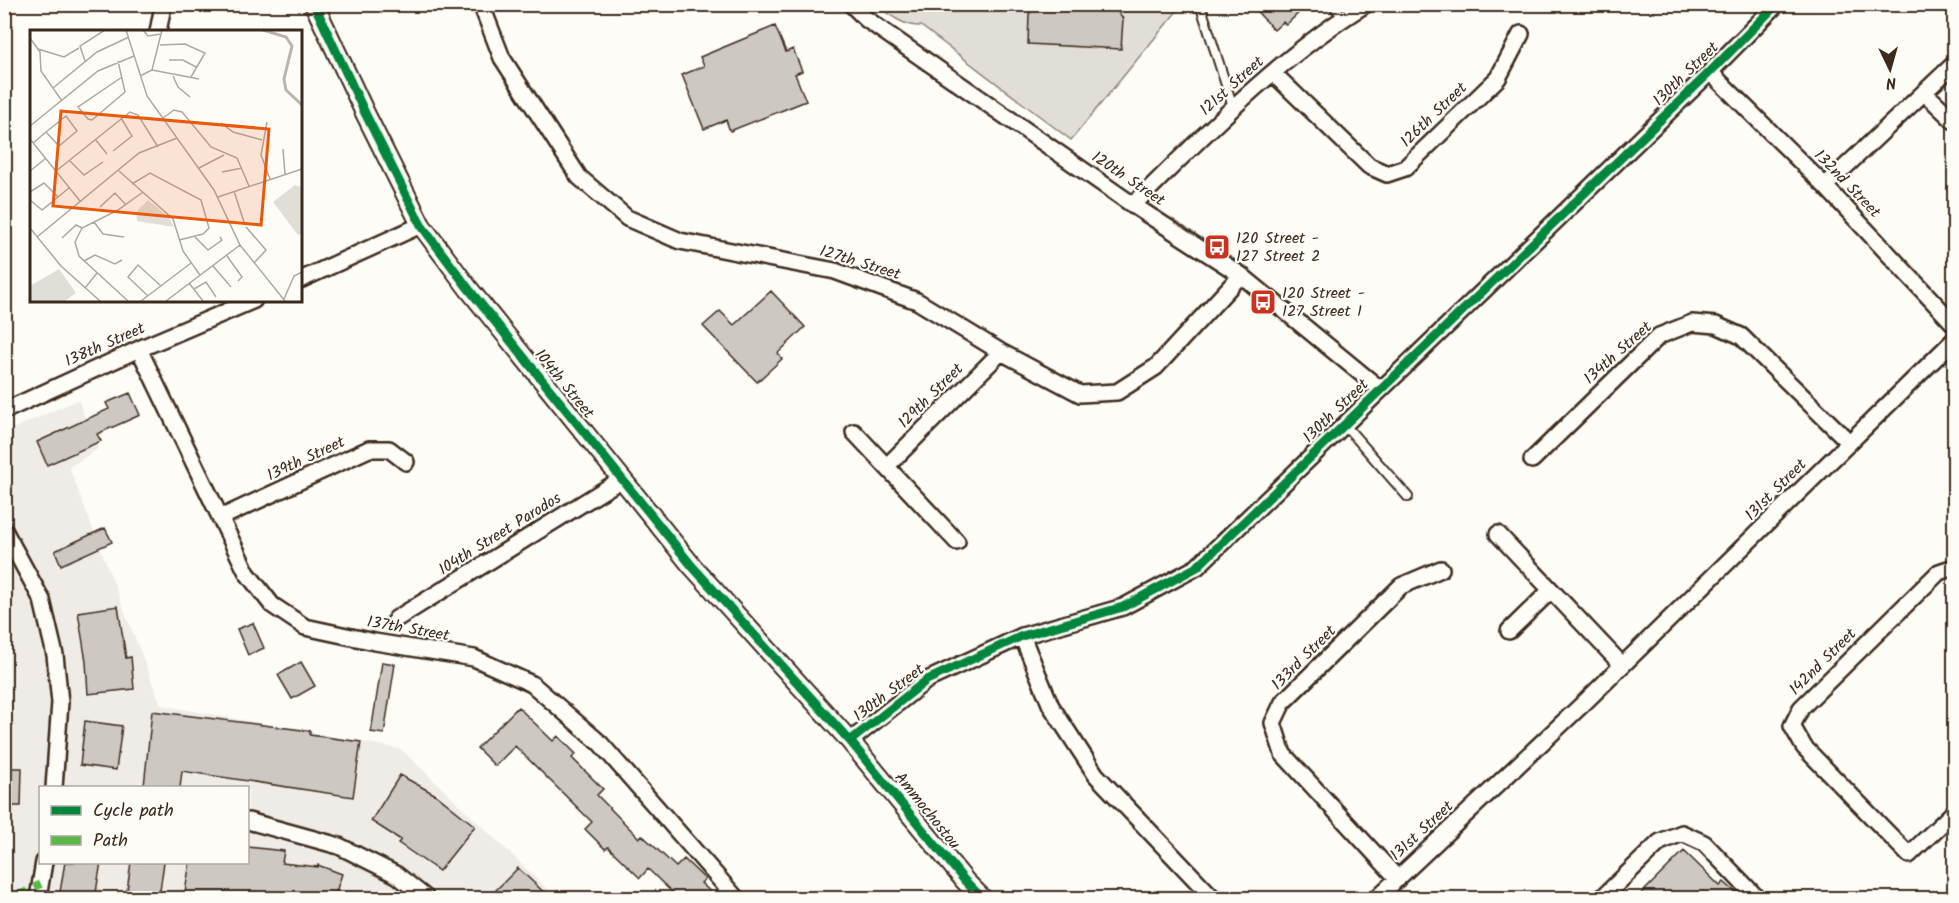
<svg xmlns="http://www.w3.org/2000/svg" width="1959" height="903" viewBox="0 0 1959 903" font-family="Kalam,sans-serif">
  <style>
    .built { fill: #efece7; fill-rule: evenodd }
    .green { fill: #e1ded7; stroke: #8e847a; stroke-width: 1.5 }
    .building { fill: #cdc8c2; stroke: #3b2a1e; stroke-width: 1.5 }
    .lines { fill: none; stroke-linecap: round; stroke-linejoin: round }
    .service-casing { stroke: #3b2a1e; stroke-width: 12 }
    .minor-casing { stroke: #3b2a1e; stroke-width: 20 }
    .tertiary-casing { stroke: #3b2a1e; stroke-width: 22 }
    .service { stroke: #fdfcf7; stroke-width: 8 }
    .minor { stroke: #fdfcf7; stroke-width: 15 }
    .tertiary { stroke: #fdfcf7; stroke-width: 18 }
    .quiet { stroke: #58b947; stroke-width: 8; stroke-dasharray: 15 8; stroke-linecap: butt }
    .cycleway-casing { stroke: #fdfcf7; stroke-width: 13 }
    .cycleway { stroke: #00873e; stroke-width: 9 }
    .labels { text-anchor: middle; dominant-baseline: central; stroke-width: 4.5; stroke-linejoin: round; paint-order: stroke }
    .street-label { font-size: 16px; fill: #3b2a1e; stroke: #fdfcf7 }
    .poi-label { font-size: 16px; fill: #3b2a1e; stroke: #fdfcf7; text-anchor: start }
    .inset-river { fill: none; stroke: #bbb4ad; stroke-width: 3 }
    .inset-road { fill: none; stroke: #afa8a0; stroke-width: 1.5 }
    .view { fill: #e8590c; fill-opacity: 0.15; stroke: #e8590c; stroke-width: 3 }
    .inset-edge { fill: none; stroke: #3b2a1e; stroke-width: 3 }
  </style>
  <rect width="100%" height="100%" fill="#fdfcf7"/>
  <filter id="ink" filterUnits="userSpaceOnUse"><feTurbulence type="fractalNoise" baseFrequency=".0167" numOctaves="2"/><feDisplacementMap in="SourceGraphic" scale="12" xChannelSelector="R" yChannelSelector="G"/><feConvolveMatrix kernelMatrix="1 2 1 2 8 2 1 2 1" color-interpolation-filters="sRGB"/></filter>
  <g filter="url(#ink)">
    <path class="built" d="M78,400L98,449L69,467L161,705L401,749L557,898H5L4,413L12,429ZM40,788H248V862H40Z"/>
    <path class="green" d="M1176,4L1177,11L1071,140L921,26C904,27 889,14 876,5Z"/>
    <path class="building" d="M1038,4H1112L1123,19L1121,49L1028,44L1029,14Z
      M1250,4H1308L1286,25L1283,22L1274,30Z
      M775,26L786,52L793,49L802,71L795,74L806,101L730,131L726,120L704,129L682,75L704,66L700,57Z
      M771,291L805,327L778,353L782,359L757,382L703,326L720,311L734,325Z
      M130,393L140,415L97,434L101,441L47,465L37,442L109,409L106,403Z
      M105,528L112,542L61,565L55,551Z
      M118,606L126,658L131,657L134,689L88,694L86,662L78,612Z
      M253,623L264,648L248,655L237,629Z
      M301,662L315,686L292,699L278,675Z
      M382,662L395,664L384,734L371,732Z
      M518,707L553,741L558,736L576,754L572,758L603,789L597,795L639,838L642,835L676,867L684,859L705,879L701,883L717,898H678L648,869L640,878L608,847L605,849L585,829L592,822L515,746L495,766L477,748Z
      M152,711L310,731V735L361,742L353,797L182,771L180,788L144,786Z
      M85,721L122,726L116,770L80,765Z
      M4,768H22L21,806H4Z
      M400,775L436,795L475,826L439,871L398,843L401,840L371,821Z
      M248,847L284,851L282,863L318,867V865L342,874L334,898H184L190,862H248Z
      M1684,851L1720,886L1724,882L1742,898H1637Z
      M65,862H101L95,898H59Z
      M131,862H164L159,898H126Z
      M518,868L550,898H488Z"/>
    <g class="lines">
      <g class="service-casing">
        <path id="service" d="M1200,4L1233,107
          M1332,4L1344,18
          M1344,424L1408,497"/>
      </g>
      <g class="minor-casing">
        <path id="minor" d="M481,4L502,58L579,177L627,218L680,241L835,271L917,301L1001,352L1080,394L1117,392L1156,367L1241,275
          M851,4L866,19L1133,205L1241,275L1380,389
          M158,32L162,11
          M1710,72L1825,186L1954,324
          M1273,73L1369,166L1387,174L1405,168L1498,78L1521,34
          M1925,93L1954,121
          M1825,186L1954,64
          M1133,205C1204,135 1279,57 1366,4
          M300,280L421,225
          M139,349L247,573L272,605L305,627L375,642L474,658L532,684L600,743L736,898
          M4,411L139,349L254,300
          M854,432L957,542
          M1532,460L1659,336L1692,323L1716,325L1741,336L1849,442
          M887,466L1001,352
          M220,518L369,449H389L406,462
          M4,530L42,600L55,655L60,702L54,788
          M1498,534L1622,665
          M1954,567L1939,572L1801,708L1792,726L1804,747L1909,855L1954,812
          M396,619L622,479
          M1509,631L1550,591
          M1022,636L1051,706L1096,775L1213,898
          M850,741L927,680L1022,636L1123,607L1197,567L1710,72L1777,4
          M248,821L339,846L397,875L426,898
          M1398,879L1283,754L1273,723L1283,702L1401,586L1441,569
          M38,898L44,862
          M1377,898L1587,700L1954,340
          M1602,898L1660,842L1682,833L1704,843L1757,898"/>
      </g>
      <g class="tertiary-casing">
        <path id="tertiary" d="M314,4L365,113L421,225L468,288L692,566L850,741L965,881L982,898"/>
      </g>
      <use href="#service" class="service"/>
      <use href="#minor" class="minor"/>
      <use href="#tertiary" class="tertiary"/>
      <path class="quiet" d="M14,898L41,884"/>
      <g class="cycleway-casing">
        <path id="cycleway" d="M314,4L365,113L421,225L468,288L692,566L850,741L965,881L982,898
          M850,741L927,680L1022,636L1123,607L1197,567L1710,72L1777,4"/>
      </g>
      <use href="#cycleway" class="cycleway"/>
    </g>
  </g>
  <defs>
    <g id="bus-square" transform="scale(1.35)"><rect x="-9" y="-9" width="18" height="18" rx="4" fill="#c8321e" stroke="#fdfcf7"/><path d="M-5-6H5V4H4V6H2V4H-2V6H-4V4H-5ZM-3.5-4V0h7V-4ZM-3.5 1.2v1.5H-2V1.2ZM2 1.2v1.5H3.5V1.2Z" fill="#fff"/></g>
  </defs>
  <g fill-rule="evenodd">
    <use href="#bus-square" x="1217" y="247"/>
    <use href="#bus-square" x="1263" y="302"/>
  </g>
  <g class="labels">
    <g class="street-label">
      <text transform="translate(1686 74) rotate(-44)">130th Street</text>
      <text transform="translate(1232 86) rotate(-42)">121st Street</text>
      <text transform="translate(1434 115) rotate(-44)">126th Street</text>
      <text transform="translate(1128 179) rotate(34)">120th Street</text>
      <text transform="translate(1847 184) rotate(46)">132nd Street</text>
      <text transform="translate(860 263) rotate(17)">127th Street</text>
      <text transform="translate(105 345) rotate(-24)">138th Street</text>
      <text transform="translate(1618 353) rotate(-42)">134th Street</text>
      <text transform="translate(564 384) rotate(51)">104th Street</text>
      <text transform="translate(931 396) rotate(-45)">129th Street</text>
      <text transform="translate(1336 411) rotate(-44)">130th Street</text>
      <text transform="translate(306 459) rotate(-25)">139th Street</text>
      <text transform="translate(1776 490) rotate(-45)">131st Street</text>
      <text transform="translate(500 534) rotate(-32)">104th Street Parodos</text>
      <text transform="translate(408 629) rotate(10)">137th Street</text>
      <text transform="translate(1304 658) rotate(-45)">133rd Street</text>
      <text transform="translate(1823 662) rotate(-45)">142nd Street</text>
      <text transform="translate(889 693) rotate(-37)">130th Street</text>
      <text transform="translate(927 811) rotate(51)">Ammochostou</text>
      <text transform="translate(1422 831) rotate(-43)">131st Street</text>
    </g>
    <g class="poi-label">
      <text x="1236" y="238">120 Street -<tspan x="1236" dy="18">127 Street 2</tspan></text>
      <text x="1282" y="293">120 Street -<tspan x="1282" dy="18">127 Street 1</tspan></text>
    </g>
  </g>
  <g transform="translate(30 30)">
    <rect width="272" height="272" fill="#fdfcf7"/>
    <path d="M265,155L271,157V204L268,205L243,172ZM118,170L139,187L144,197L107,191L106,182ZM29,239L46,263L35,271H0V256Z" fill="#e1ded7"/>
    <path class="inset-river" d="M233,0L256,7L262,16L254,49L256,60L272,75"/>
    <path class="inset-road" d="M96,0L117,66L184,160L210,215L255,271M113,0L118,6L131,4M0,8L10,22L11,41L32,71M130,15L155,14L175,23L161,47M8,19L34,27L49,18M139,30H153L166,37M55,31L50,16L75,0M88,31L95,62L62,90L58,89L48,77L92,47M122,40L169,49M110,46L122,40L132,0M143,46L148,57L160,67M23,58L67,22L99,7M133,88L144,80L152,82L181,117L207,128L219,156M237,92L231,125L240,149M191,93L203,102L232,110M0,96L68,41L104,26M0,109L50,171M65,109L77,124M3,113L16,102L36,86L47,101L29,116L16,102M253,119L255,144M83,121L102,106L91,88M39,130L54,145L73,132M169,138L194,125M0,141L15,129M26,141L100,82L108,85L128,117M89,141L143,189L153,221L170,245M192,142L212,138M102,154L120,143L171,170L179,198L173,204L149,210M204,161L214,192M0,162L14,153L28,167M188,167L272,139M0,170L12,180L39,158M70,177L85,163L96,175M64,192L73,204L94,207M216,197L236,220L224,233M0,198L31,236L70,271M7,207L109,123L147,108M165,207L178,220L192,210L190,207M32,208L46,195L52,198M197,226L212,247L208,251M54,231L65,225L85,234L92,230M183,236L201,257M159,253L173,271M55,258L67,243M164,259L176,252L186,267M118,266L98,247L108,235L131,256M254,269L264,246L272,242M98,271L49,226L45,212L52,198L88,180L113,162M111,271L161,233M136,271L210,215"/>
    <path class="view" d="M31,81L239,99L231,195L23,176Z"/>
    <rect width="272" height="272" class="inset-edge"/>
  </g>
  <rect width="1959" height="903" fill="none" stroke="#fdfcf7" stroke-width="24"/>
  <rect x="12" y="12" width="1935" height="879" fill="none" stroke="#3b2a1e" stroke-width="2" filter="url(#ink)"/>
  <rect x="39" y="786" width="210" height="78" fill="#fdfcf7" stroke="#afa8a0" stroke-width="1.5"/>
  <rect x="51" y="806" width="30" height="9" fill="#00873e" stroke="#afa8a0" stroke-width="1.5"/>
  <text x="93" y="816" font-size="18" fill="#3b2a1e">Cycle path</text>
  <rect x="51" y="836" width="30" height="9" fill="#58b947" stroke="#afa8a0" stroke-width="1.5"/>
  <text x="93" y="846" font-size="18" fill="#3b2a1e">Path</text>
  <g transform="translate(1890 69) rotate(175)" stroke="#fdfcf7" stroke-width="4.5" paint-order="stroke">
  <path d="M0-4.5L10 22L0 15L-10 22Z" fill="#3b2a1e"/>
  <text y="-9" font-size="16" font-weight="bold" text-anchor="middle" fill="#3b2a1e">N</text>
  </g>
</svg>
